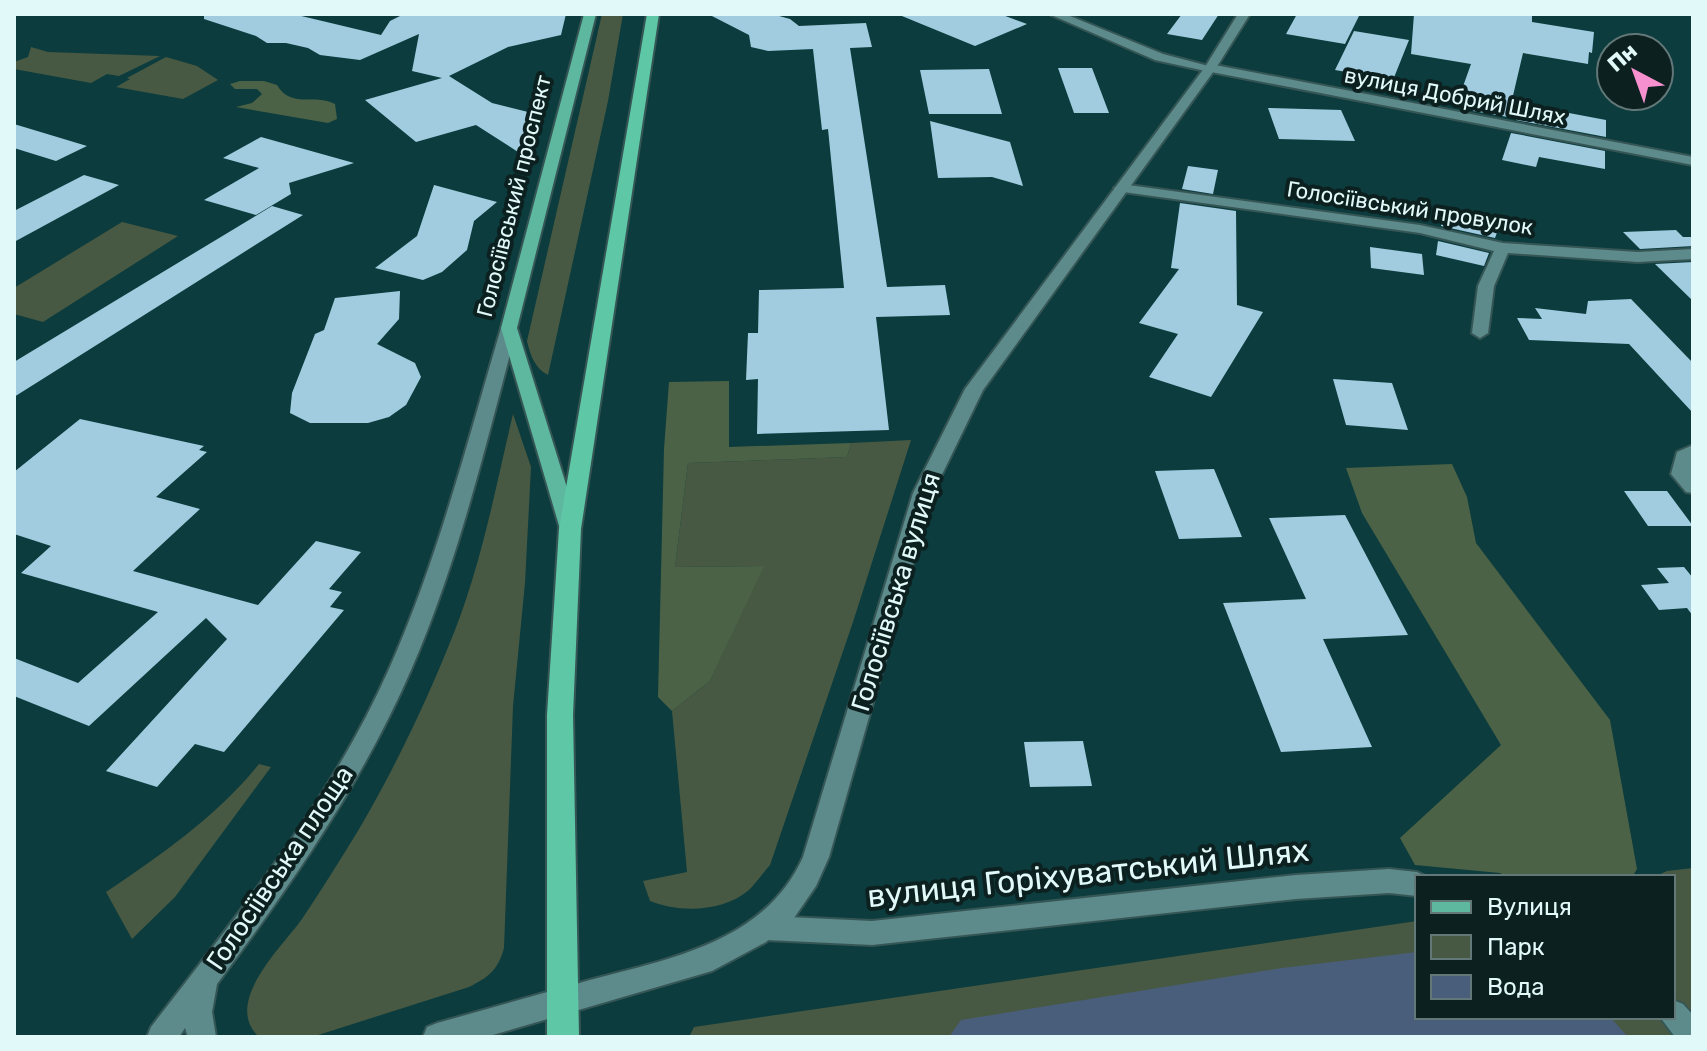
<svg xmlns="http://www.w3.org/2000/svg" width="1707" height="1051" viewBox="0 0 1707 1051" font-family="Rubik,sans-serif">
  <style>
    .green { fill: #485943 }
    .forest { fill: #4c6246 }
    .water { fill: #495e7a }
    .building { fill: #a1ccdf }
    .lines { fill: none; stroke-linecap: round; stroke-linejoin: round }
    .minor-casing { stroke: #365656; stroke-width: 4 }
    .tertiary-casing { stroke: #365656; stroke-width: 4 }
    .secondary-casing { stroke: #365656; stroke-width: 4 }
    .primary-casing { stroke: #365656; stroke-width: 4 }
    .trunk-casing { stroke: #365656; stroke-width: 4 }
    .minor { fill: #5d8a8b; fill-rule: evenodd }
    .tertiary { fill: #5d8a8b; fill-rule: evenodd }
    .secondary { fill: #5d8a8b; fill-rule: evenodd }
    .primary { fill: #5db89f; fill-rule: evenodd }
    .trunk { fill: #5dc7a6; fill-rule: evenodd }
    .labels { text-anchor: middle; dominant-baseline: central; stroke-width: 8; stroke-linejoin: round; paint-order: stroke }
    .far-street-label { font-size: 22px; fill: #e1f9f9; stroke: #0d2020 }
    .street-label { font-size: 26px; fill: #e1f9f9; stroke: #0d2020 }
    .near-street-label { font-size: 32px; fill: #e1f9f9; stroke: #0d2020 }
  </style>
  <rect width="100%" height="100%" fill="#0c3c3d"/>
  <path class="green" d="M602,14H623L608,101L548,375C535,369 530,354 527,341Z
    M31,47L48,52L160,56L119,76L107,74L91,83L14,69V62L28,57Z
    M166,57L197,66L218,80L183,99L116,87L130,79L127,78Z
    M122,222L178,236L43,322L14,314V288Z
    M513,414L531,467L525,583L513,706L504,948C498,970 489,977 469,987L312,1037H259C222,1003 282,947 302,919C317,897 331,874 345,852C386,787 427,702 455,630C482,561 496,486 513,414Z
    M911,440L853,622L770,865C763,873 756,883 749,890C723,912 680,913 650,901L643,881L687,872L672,711L710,681L763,566L675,567L688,463L847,457L851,443Z
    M259,764L271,767L175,897L132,939L106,892C162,854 216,817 259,764Z
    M1693,868V1037H689L694,1027L1417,921V1017H1673V877H1654L1667,871Z"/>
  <path class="forest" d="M240,81H264L277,85C291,109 314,93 335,104L337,119L328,123L236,107L252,103L262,94L257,89H235L230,84Z
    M729,381V447L851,443L847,457L688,463L675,567L764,566L710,681L672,711L658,697L664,449L669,382Z
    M1452,464L1467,497L1476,543L1610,720L1637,869L1632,877H1507L1500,873L1415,865L1400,838L1501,745L1362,513L1346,468Z"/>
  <path class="water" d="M1417,952V1017H1610L1628,1037H949L961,1020L1282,968Z"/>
  <path class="building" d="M204,14H293L381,35L390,21L404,14H566L561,35L508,47L449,76L492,103L532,113L518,152L476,125L416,142L365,100L442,78L412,71L419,34L360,60L320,55L308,48L286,43H267L256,36L204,19Z
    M708,14H772L790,19L799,26L866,23L872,47L850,48L887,287L945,285L950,315L876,317L889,430L757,434L758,379L746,380L748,333H758L759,290L844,288L828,129L822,130L813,49L768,51L751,47L749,35Z
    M897,14H1000L1027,24L975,46Z
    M1182,14H1219L1202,40L1167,34Z
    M1297,14H1360L1345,44L1286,34Z
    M1414,14H1532V22L1594,32L1592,53L1589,52L1588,64L1523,53L1508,117L1467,110L1469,94L1461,92L1471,64L1411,54Z
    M1354,31L1409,40L1393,80L1335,70Z
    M1058,68H1092L1109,113H1074Z
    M989,69L1002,114H929L920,70Z
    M1521,104L1606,120V137L1516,120Z
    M1268,108L1341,110L1355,141L1279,139Z
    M930,121L1010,142L1023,186L992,177L938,178Z
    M14,124L87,146L56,161L14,148Z
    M1511,133L1605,151V169L1539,157L1536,167L1502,160Z
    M261,137L354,163L289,183L291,194L256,215L204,200L259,168L223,158Z
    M1188,166L1218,170L1213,194L1182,189Z
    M84,175L119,185L14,242V211Z
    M434,185L497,202L474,221L467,250L442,272L423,280L375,268L417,236Z
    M1180,203L1236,211L1237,305L1263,312L1211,397L1149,377L1178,334L1139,323L1179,269L1171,268Z
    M272,206L303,215L14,397V362Z
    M1444,210L1483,218V224L1499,227L1495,238L1441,226Z
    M1676,230L1683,237H1693V246L1640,249L1623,232Z
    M1438,241L1489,253L1484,266L1436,255Z
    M1370,247L1422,254L1424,275L1371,268Z
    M1693,262V301L1655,264Z
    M400,291L399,319L377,344L415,363L421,377L406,405L389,417L368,423H310L290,413L292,393L315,334L324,330L335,298Z
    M1631,299L1693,363V413L1629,344L1529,340L1517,318L1542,319L1535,308L1586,314L1588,301Z
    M1333,379L1392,383L1408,430L1346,425Z
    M80,419L204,446L199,450L207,452L156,497L200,509L133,571L258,605L316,541L361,552L329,589L342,592L330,607L344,610L224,752L195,744L157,787L106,771L227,639L206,618L89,726L14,696V658L78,683L158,612L21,573L51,546L14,534V472Z
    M1214,469L1242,537L1179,539L1155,471Z
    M1624,491H1667L1693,526H1648Z
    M1345,515L1408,635L1323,639L1372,747L1281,752L1223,603L1306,599L1269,518Z
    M1684,567L1693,578V616L1687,608L1659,610L1641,585L1669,583L1657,568Z
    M1083,741L1092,786L1030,787L1024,742Z"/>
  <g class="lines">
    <g class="minor-casing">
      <path id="minor" d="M1049,14H1065L1163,54L1216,68L1210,72L1155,60Z
        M1121,184L1420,225L1503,243L1638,252L1693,249V259L1638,262L1508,253L1494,286L1488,333L1480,338L1472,333L1478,286L1494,251L1420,233L1116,191L1114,188Z
        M1693,445V493L1686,492L1671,474L1677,452Z
        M1389,869L1417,872L1427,877H1417V896L1389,893L1296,899L872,945L767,940L757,937L754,928L757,919L767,916L872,921L1296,875Z
        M1673,1000L1683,1004L1693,1015V1037H1675L1660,1017H1673Z"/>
    </g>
    <g class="tertiary-casing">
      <path id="tertiary" d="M1210,64L1693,157V165L1206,71L1204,68Z"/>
    </g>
    <g class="secondary-casing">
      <path id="secondary" d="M1238,14H1250L1216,68L983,390L933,493L829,857L816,886L794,918L766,942L712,971L486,1037H423L427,1027L437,1023C488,1009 539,994 590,980C671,958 765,942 803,857L913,493L965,389L1205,67Z
        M509,323L517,328C486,443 459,560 411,670C362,783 291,885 217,984L212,1012L216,1037H188L185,1028L179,1037H147L151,1027C238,914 331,800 389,669C438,559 467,443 501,328Z"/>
    </g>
    <g class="primary-casing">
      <path id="primary" d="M584,14H596L517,328L580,529L570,536L560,529L501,328Z"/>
    </g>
    <g class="trunk-casing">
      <path id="trunk" d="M647,14H659L581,529L573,715L579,1037H547V715L559,529Z"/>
    </g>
    <use href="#minor" class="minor"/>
    <use href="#tertiary" class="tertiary"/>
    <use href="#secondary" class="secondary"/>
    <use href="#primary" class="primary"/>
    <use href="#trunk" class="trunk"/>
  </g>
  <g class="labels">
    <g class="far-street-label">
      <text transform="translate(1455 96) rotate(11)">вулиця Добрий Шлях</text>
      <text transform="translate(514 196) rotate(-76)">Голосіївський проспект</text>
      <text transform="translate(1410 208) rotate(9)">Голосіївський провулок</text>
    </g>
    <g class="street-label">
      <text transform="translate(896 592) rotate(-73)">Голосіївська вулиця</text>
      <text transform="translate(280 868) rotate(-56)">Голосіївська площа</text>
    </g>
    <g class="near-street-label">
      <text transform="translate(1088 873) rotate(-6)">вулиця Горіхуватський Шлях</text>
    </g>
  </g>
  <rect width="1707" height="1051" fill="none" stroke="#e1f9f9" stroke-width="32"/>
  <rect x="1415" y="875" width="260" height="144" fill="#0d2020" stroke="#627777" stroke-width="2"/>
  <rect x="1431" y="901" width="40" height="12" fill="#5db89f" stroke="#627777" stroke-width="2"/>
  <text x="1487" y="915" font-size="24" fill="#e1f9f9">Вулиця</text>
  <rect x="1431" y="935" width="40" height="24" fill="#485943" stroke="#627777" stroke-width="2"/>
  <text x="1487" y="955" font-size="24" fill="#e1f9f9">Парк</text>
  <rect x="1431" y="975" width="40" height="24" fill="#495e7a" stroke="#627777" stroke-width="2"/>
  <text x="1487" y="995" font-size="24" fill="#e1f9f9">Вода</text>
  <g transform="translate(1635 72) rotate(319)"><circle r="38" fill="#0d2020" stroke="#627777" stroke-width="2"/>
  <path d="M0-6L14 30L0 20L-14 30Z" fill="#f790ce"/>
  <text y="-12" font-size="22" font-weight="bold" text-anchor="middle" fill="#e1f9f9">Пн</text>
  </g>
</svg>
